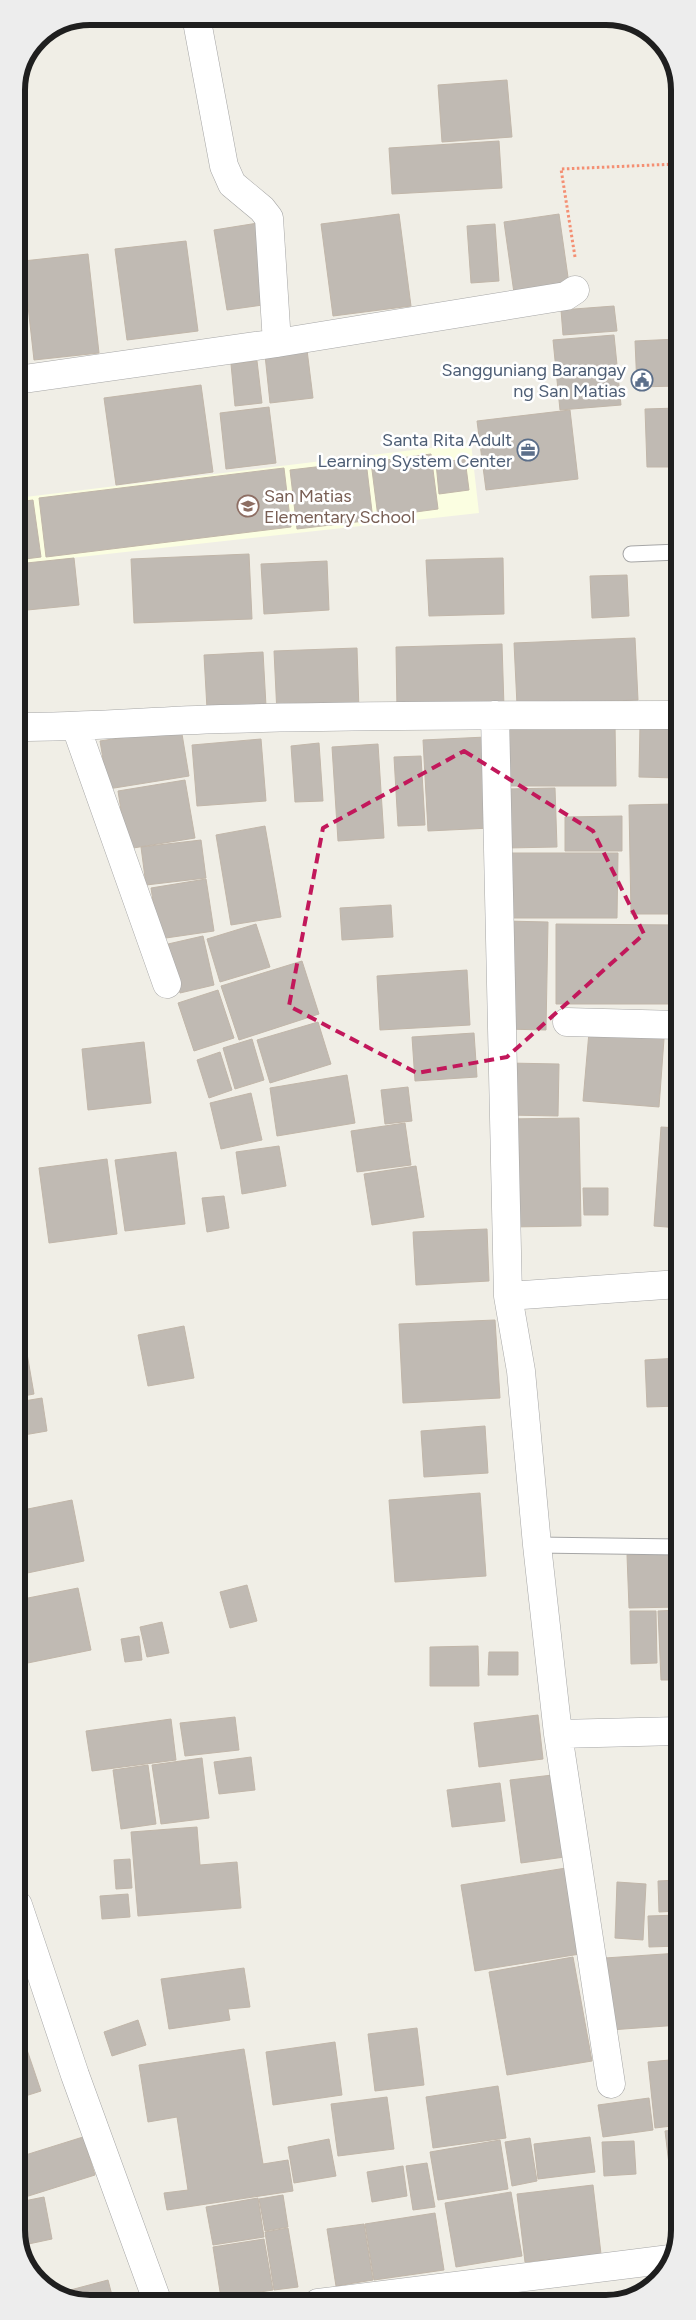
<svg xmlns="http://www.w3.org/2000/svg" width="696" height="2320" viewBox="0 0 696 2320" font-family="Figtree,sans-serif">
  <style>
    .education { fill: #fbfee1 }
    .building { fill: #c0bab3; stroke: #c1b6a9 }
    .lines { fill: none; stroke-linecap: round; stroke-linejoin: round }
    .lane-casing { stroke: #a6a6a6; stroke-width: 17 }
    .street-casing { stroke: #a6a6a6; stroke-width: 29 }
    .path { stroke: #f48f73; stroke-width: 3; stroke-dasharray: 2.5 2.5; stroke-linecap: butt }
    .lane { stroke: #fff; stroke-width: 15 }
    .street { stroke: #fff; stroke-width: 28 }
    .marked { fill: none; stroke: #c2185b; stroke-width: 4; stroke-dasharray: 10 6; stroke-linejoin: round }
    .labels { text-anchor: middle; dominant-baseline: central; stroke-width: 5; stroke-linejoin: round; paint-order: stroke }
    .service-label { font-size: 18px; fill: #4e5e75; stroke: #fff; text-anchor: end }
    .education-label { font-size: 18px; fill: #785e54; stroke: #fff; text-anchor: start }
    .rim { fill: none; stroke: #1f1f1f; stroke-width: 6 }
  </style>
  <rect width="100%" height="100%" fill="#f0eee6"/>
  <path class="education" d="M471,443L479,513L17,564V498Z"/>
  <path class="building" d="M507,80L512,137L442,142L438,85Z
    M499,141L502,188L392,194L389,148Z
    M399,214L411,306L333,316L321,224Z
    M559,214L569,284L514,293L504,222Z
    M258,223L270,304L227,310L214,230Z
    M495,224L499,281L471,283L467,226Z
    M186,241L198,331L127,340L115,249Z
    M88,254L99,353L34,360L23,261Z
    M614,306L617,331L563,335L561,310Z
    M17,317L23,360L17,361Z
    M614,335L621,405L560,410L553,340Z
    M678,339V386L637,387L635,341Z
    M307,350L313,398L270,403L265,355Z
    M257,361L262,403L235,406L231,364Z
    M201,385L213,472L116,485L104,398Z
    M269,407L276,463L226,469L220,413Z
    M678,408V467H647L645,409Z
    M570,410L578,479L486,490L477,421Z
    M431,454L438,509L378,517L371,462Z
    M465,459L469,490L439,494L436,463Z
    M366,461L373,520L297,529L290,470Z
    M284,468L291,527L46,557L39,498Z
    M33,500L41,557L17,560V502Z
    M249,554L252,619L134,623L131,559Z
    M74,558L79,605L17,611V564Z
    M503,558L504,614L429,616L426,560Z
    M327,561L329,610L264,614L261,564Z
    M627,575L629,616L592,618L590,576Z
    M635,638L638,700L517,705L514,643Z
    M502,644L504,707L397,710L396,647Z
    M357,648L359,711L277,714L274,651Z
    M263,652L266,706L207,709L204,655Z
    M504,724H615L616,786H504Z
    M640,724L678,725V778L639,777Z
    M181,728L189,776L108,789L100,741Z
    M486,737L491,828L428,831L423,740Z
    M261,739L266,801L197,806L192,745Z
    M319,743L323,801L295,802L291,746Z
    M378,744L384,838L338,841L332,747Z
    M421,756L425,825L398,826L394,757Z
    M185,780L195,838L127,849L118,791Z
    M555,788L557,847L507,848L505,789Z
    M674,804L677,914H631L629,805Z
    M622,816V851H565V817Z
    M265,826L281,917L231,925L216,835Z
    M201,840L206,878L146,885L141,847Z
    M507,853H618L617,918H507Z
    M206,879L214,931L159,939L151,888Z
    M391,905L393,937L342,940L340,908Z
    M505,921L548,922L546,1030L503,1029Z
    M256,924L270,967L220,982L207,939Z
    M556,924L678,925V1004H556Z
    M203,936L214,985L180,993L168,944Z
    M302,961L319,1014L239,1040L221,986Z
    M467,970L470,1025L380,1030L377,976Z
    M218,990L234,1038L194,1051L178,1003Z
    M318,1022L331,1064L270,1083L257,1040Z
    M589,1032L664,1039L659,1107L583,1101Z
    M474,1033L477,1077L415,1081L412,1037Z
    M252,1039L264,1080L235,1089L223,1048Z
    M144,1042L151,1103L88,1110L82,1049Z
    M220,1052L232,1090L209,1098L197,1060Z
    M508,1063L559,1064L558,1116L507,1115Z
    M347,1075L355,1123L277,1136L270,1088Z
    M408,1087L412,1121L385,1124L381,1090Z
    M251,1093L262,1140L221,1149L210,1103Z
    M579,1118L581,1226L507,1227L505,1119Z
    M405,1123L411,1165L357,1172L351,1131Z
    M661,1127L679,1128V1228L654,1226Z
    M279,1146L286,1186L242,1194L236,1152Z
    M176,1152L185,1224L125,1231L115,1160Z
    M107,1159L117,1234L49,1243L39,1168Z
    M416,1166L424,1217L372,1225L364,1174Z
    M583,1188H608V1215H584Z
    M224,1196L229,1228L207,1232L202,1198Z
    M487,1229L489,1281L416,1285L413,1232Z
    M495,1320L500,1398L403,1403L399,1324Z
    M184,1326L194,1378L148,1386L138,1335Z
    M25,1342L34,1394L18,1397V1344Z
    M679,1358V1406L647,1407L645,1360Z
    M42,1398L47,1431L18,1436V1402Z
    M485,1426L488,1473L424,1477L421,1431Z
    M480,1493L486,1576L395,1582L389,1500Z
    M72,1500L84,1561L18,1575V1511Z
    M679,1554V1607L629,1608L627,1555Z
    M247,1585L257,1621L230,1628L220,1592Z
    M78,1588L91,1650L18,1665V1600Z
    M679,1610V1680H661L658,1611Z
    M630,1611H656L657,1663L631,1664Z
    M162,1622L169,1653L147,1657L140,1627Z
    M139,1636L142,1660L125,1662L121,1639Z
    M478,1646L479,1686H430V1647Z
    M489,1652H518V1675H488Z
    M538,1715L543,1759L479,1767L474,1723Z
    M235,1717L239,1750L185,1756L180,1723Z
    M171,1719L176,1760L92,1771L86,1731Z
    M251,1757L255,1790L219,1794L214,1762Z
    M202,1758L209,1818L161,1824L152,1765Z
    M148,1765L156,1824L121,1829L113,1770Z
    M561,1774L572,1856L521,1863L510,1780Z
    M500,1783L505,1821L452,1827L447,1790Z
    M197,1827L200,1865L237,1862L241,1908L138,1916L131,1832Z
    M130,1859L132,1888L116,1889L114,1860Z
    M566,1868L580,1954L475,1971L461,1885Z
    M679,1880V1911L659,1912L658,1881Z
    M617,1882L646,1884L643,1940L615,1938Z
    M128,1894L130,1917L102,1919L100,1896Z
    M679,1915V1946L649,1947L648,1916Z
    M679,1953L680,2025L610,2030L605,1958Z
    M573,1957L592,2061L507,2075L489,1972Z
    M244,1968L250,2007L228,2009L230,2020L169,2029L161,1979Z
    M138,2020L146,2045L112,2056L104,2032Z
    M417,2028L424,2085L375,2091L368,2034Z
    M24,2041L41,2091L19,2098L18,2043Z
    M335,2042L342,2095L273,2105L266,2052Z
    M244,2049L263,2164L288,2160L293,2191L167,2210L164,2193L188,2190L177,2117L148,2122L139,2065Z
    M680,2059V2125L655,2128L648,2062Z
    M498,2086L506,2138L433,2148L426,2097Z
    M387,2097L394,2149L338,2156L331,2104Z
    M649,2098L653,2130L603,2137L598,2105Z
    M680,2129V2188L672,2189L665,2131Z
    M83,2137L95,2175L19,2199V2157Z
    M590,2137L595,2172L538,2179L534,2144Z
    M530,2138L537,2181L512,2186L505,2142Z
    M329,2139L336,2176L294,2183L288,2147Z
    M500,2140L508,2189L438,2200L430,2152Z
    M634,2141L636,2174L604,2176L602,2142Z
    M427,2163L435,2207L413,2210L406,2166Z
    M403,2166L407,2196L372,2202L367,2172Z
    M593,2185L601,2254L525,2262L517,2194Z
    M511,2192L522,2256L456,2267L445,2203Z
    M680,2192V2231L674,2246L669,2194Z
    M283,2195L288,2227L265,2231L259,2199Z
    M44,2197L52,2239L19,2246L20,2252L19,2249V2202Z
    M258,2198L264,2237L213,2245L206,2207Z
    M435,2213L444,2270L374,2280L365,2224Z
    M364,2224L373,2280L336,2286L327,2229Z
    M288,2228L298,2287L274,2290L265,2232Z
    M264,2239L273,2290L221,2298L213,2247Z
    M108,2280L114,2303L85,2304L59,2293Z"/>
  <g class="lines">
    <g class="lane-casing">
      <path id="lane" d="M631,554L678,552
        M537,1545L679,1547"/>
    </g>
    <g class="street-casing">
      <path id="street" d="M196,16L224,166L232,184L262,209L269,218L277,343
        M17,380L277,343L566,296L575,290
        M495,715L508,1296L521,1371L537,1545L558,1734L611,2084
        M17,727C85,727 153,721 221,719C373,715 526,715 678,715
        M76,727L167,984
        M567,1022L678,1025
        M508,1296L679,1284
        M558,1734L679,1731
        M18,1905L75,2075L158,2303
        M318,2303L670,2259"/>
    </g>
    <path class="path" d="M575,257L561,169L677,164"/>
    <use href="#lane" class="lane"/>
    <use href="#street" class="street"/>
  </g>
  <path class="marked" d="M464,751L593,831L644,934L507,1057L417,1073L289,1006L323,828Z"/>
  <defs>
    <g id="civic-ring" transform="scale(1.125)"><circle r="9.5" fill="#fff" stroke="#5c6f8a" stroke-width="1.5"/><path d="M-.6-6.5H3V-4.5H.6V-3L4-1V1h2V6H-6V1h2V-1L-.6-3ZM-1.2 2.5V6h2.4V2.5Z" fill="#5c6f8a"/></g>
    <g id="office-ring" transform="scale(1.125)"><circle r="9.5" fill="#fff" stroke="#5c6f8a" stroke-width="1.5"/><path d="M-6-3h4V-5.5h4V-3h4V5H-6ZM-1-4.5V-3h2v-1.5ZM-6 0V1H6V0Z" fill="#5c6f8a"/></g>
    <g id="school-ring" transform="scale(1.125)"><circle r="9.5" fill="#fff" stroke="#8d6e63" stroke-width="1.5"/><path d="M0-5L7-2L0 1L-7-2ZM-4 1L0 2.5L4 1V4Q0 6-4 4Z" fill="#8d6e63"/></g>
  </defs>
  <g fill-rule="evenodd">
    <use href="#civic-ring" x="642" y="380"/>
    <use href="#office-ring" x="528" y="450"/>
    <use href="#school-ring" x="248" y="506"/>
  </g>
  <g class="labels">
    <g class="service-label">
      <text x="626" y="370">Sangguniang Barangay<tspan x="626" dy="21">ng San Matias</tspan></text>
      <text x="512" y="440">Santa Rita Adult<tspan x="512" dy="21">Learning System Center</tspan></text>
    </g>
    <g class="education-label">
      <text x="264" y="496">San Matias<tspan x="264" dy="21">Elementary School</tspan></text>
    </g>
  </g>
  <path d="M0 0H696V2320H0ZM90 25H606A65 65 0 0 1 671 90V2230A65 65 0 0 1 606 2295H90A65 65 0 0 1 25 2230V90A65 65 0 0 1 90 25Z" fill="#ededed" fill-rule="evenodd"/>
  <path class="rim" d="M90 25H606A65 65 0 0 1 671 90V2230A65 65 0 0 1 606 2295H90A65 65 0 0 1 25 2230V90A65 65 0 0 1 90 25Z"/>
</svg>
